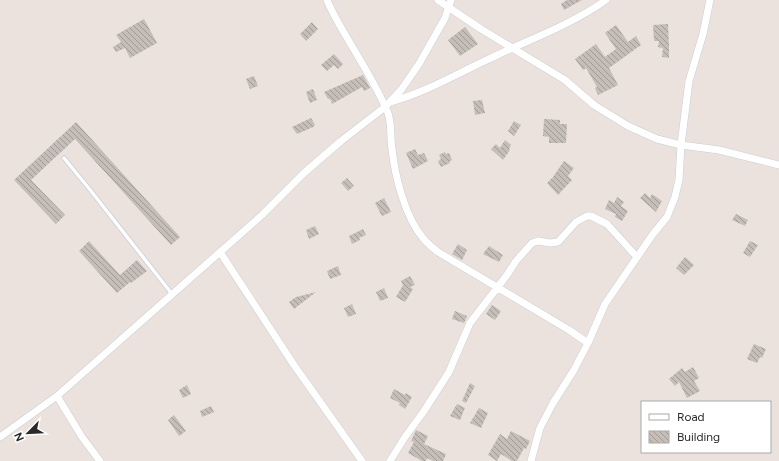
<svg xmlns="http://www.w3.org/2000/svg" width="779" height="461" viewBox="0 0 779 461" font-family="Figtree,sans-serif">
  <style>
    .building { fill: url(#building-back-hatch) }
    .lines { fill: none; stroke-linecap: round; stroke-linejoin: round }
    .lane-casing { stroke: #c8ced7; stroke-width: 5 }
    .street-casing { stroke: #c8ced7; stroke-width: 8 }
    .lane { stroke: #fff; stroke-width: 3.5 }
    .street { stroke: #fff; stroke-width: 7 }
  </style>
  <defs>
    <pattern id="building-back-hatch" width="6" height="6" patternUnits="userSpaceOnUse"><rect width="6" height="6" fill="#c4bdb8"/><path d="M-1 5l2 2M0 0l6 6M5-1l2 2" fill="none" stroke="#9f9a96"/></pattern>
  </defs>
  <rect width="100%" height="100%" fill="#ebe2dd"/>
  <path class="building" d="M567,0H582L564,10L561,4Z
    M144,19L157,43L130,58L125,48L116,52L113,47L121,42L116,35Z
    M312,22L318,29L306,41L300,34Z
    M668,24L669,46V58L662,57L663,48L658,47L659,41H654L653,25Z
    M616,25L628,42L636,36L641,45L609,68L618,85L598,95L595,88L597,87L586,68L583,70L575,59L596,44L605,57L616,49L605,33Z
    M465,27L478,44L460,56L448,40Z
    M334,54L343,64L338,69L334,65L327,71L321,65Z
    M363,75L370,88L364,91L362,87L332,104L330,99H328L324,92Z
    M254,76L258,86L250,89L246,79Z
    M313,89L317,100L310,103L306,92Z
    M482,100L485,113L475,115L473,101Z
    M311,118L315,125L313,127L297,134L292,127Z
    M544,119L560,120V124H567L566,143H549V137L543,136Z
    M514,121L521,125L514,136L508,131Z
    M76,122L180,237L171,245L75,139L31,180L65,215L56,224L14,180Z
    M505,140L511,145L509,149L510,150L503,160L491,149L496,144L500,148Z
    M415,149L418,155L424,153L428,161L413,169L406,153Z
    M445,152L446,154L449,153L452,160L449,162L450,163L441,167L438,161L441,159L439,155Z
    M564,161L574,168L568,176L572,180L558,195L547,183L553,177Z
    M347,178L354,186L348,191L341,183Z
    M645,193L650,198L652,194L662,201L656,212L640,198Z
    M617,197L624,202L621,206L628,211L622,221L615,217L616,214L605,209L609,200L614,203Z
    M384,198L391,212L382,216L375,203Z
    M736,214L748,220L745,226L732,220Z
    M315,226L319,234L309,239L306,230Z
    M363,229L366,235L359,238L360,240L352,244L349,236Z
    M89,241L120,275L137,260L147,271L131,283L130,282L117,293L79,251Z
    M750,241L758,245L750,257L743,253Z
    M458,244L467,250L462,260L452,254Z
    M489,246L503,255L499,262L483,254Z
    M685,257L694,265L684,275L676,268Z
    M338,266L341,275L330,279L327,271Z
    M410,276L415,285L410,287L413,289L405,302L396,297L403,285L401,281Z
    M384,288L388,298L380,301L376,292Z
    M316,292L294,309L289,302L296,297Z
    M352,304L356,314L348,317L344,308Z
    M492,305L501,311L495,320L486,314Z
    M455,311L467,316L464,323L452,319Z
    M754,344L766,349L762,358L760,357L757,363L747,359Z
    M693,367L699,378L694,381L700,391L687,398L679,382L675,386L669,379L682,368L685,372Z
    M470,383L475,386L466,403L462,401Z
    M187,385L191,394L183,398L179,390Z
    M394,389L405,395L406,393L412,397L405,409L399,405L400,403L390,398Z
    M457,404L465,408L460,420L450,416Z
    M211,406L214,412L202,417L200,411Z
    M479,408L488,413L481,428L470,423Z
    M174,415L186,431L179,436L168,420Z
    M416,430L428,436L424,444L446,454L443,461H433L427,458L426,461H422L408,453L414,442L411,441Z
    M511,431L530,441L526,449L524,448L517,461H512L501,454L497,461L488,455L500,434L507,439Z"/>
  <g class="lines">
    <g class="lane-casing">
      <path id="lane" d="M64,158L91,191L172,294"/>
    </g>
    <g class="street-casing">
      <path id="street" d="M327,0C333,15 342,29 350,43C364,66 378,89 388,113C392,125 390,137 392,149C395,176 405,217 423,238C427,243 433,248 438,252L569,330L588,343
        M438,0L481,29L565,80L594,105L628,126L657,139L681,145L719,150L779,165
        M390,102C425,93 458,73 491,58C530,39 571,25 606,0
        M220,252L294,365L362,461
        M57,396L82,437L100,461
        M0,437L57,396L262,215L304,173L341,141L385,107L401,90L419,64L445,18L451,0
        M390,461L405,437L424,411L449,372L470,323L507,275L516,261L532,243L538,241L550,243L558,242L576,222L587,216H591L607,224L637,257
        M531,461L540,428L553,403L574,370L588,343L605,304L653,234L667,217L675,197L679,180L681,145L689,81L703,34L710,0"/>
    </g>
    <use href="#lane" class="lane"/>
    <use href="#street" class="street"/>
  </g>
  <rect x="641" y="401" width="130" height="52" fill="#ffffff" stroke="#aaaaaa"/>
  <rect x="649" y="414" width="20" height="6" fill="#ffffff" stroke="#aaaaaa"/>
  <text x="677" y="421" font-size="12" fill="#2a2a2a">Road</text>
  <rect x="649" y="431" width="20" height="12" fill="url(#building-back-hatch)" stroke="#aaaaaa"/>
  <text x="677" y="441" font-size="12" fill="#2a2a2a">Building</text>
  <g transform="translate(28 433) rotate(246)" stroke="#ffffff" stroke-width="3" paint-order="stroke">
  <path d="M0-3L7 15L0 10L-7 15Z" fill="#2a2a2a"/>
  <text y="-6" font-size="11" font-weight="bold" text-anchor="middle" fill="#2a2a2a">N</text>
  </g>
</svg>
